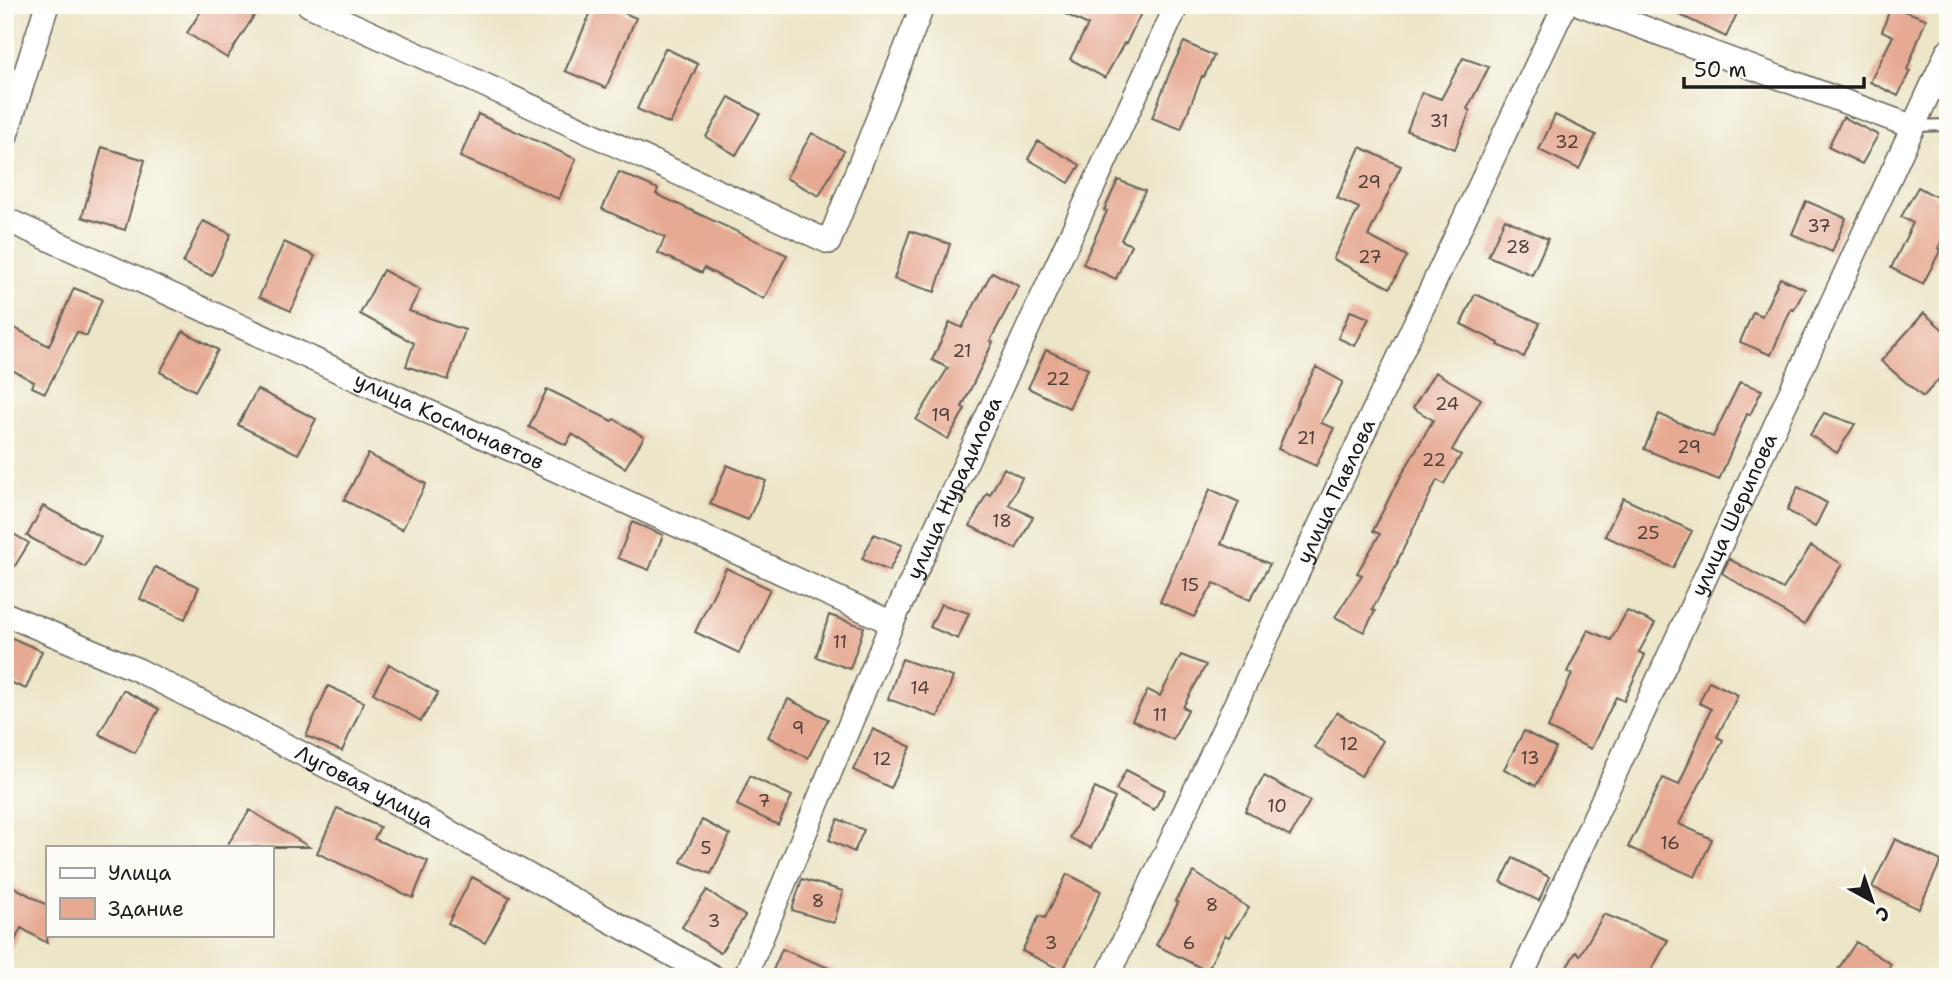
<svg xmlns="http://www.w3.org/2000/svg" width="1953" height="982" viewBox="0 0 1953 982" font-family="'Shantell Sans',sans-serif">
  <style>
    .building { fill: #e6a992 }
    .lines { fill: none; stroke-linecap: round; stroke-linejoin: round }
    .lane-casing { stroke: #656258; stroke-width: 14 }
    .street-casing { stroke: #656258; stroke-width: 26 }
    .lane { stroke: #fff; stroke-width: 10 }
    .street { stroke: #fff; stroke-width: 23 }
    .labels { text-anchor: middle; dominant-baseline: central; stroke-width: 5; stroke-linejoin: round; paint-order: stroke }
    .number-label { font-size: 18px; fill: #4e3f3a }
    .street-label { font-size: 21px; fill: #1c1c1c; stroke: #fdfcf7 }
  </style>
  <rect width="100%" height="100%" fill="#fdfcf7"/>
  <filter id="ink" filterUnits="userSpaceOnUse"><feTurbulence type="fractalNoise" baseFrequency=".0143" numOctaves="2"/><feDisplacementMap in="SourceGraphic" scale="14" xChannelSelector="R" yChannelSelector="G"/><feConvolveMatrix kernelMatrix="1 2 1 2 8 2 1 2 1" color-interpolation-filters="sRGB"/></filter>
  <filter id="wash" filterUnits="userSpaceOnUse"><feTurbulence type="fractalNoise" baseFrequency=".00686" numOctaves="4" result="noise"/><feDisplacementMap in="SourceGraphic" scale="28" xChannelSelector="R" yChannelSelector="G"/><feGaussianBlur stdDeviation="1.57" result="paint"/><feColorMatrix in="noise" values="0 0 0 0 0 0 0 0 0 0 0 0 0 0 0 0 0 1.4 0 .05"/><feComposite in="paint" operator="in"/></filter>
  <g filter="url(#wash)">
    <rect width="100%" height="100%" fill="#ece5c7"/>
    <g id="blocks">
      <path class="building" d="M205,5H261L227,58L187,33Z
        M594,5H606L636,18L606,88L565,71Z
        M1047,5H1145L1126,44L1124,43L1105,78L1070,59L1088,25Z
        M1659,5H1741L1726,37Z
        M1891,6L1926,19L1907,70L1910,71L1898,96L1870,82L1893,36L1882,31Z
        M1184,42L1214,56L1204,77L1202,76L1181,129L1152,118L1171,69Z
        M665,48L698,64L670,124L637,109Z
        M1463,58L1489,67L1467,109L1470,111L1455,149L1407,131L1422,92L1441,99Z
        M729,97L760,114L736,155L706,137Z
        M478,114L576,159L559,199L460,157Z
        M1555,115L1596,135L1579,169L1539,150Z
        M1843,117L1878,135L1862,164L1828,147Z
        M812,133L844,151L819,196L786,178Z
        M1038,141L1080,165L1069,183L1028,159Z
        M102,147L145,160L125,230L82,217Z
        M1360,147L1401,166L1368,236L1407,256L1390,288L1333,259L1359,208L1337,198Z
        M619,172L658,189L656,194L787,255L764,299L704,268L702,273L658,253L665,237L602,209Z
        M1118,180L1145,191L1121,240L1131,245L1116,279L1083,264L1107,211L1104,210Z
        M1918,187L1948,203V231L1938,248L1941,249L1923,284L1891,268L1913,223L1901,217Z
        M1806,201L1846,218L1832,252L1792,234Z
        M1505,219L1548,239L1532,275L1488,256Z
        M203,221L231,234L212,276L183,263Z
        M910,231L950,244L935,292L894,279Z
        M284,242L315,256L291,311L259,297Z
        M383,270L420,290L409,311L465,330L448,380L406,366L414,343L360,314Z
        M992,272L1019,286L990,341L993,342L962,407L965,409L948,439L916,420L948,368L932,360L950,322L962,328Z
        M1780,278L1805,289L1794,310L1791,309L1771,355L1740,342L1753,312L1762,316Z
        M74,288L102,299L87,336L77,332L45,393L32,387L34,382L5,366V337L11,326L49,346Z
        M1475,294L1540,323L1524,357L1498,345L1499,343L1461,324Z
        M1350,311L1369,318L1355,346L1338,338Z
        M1924,313L1948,334V369L1923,397L1881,361Z
        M183,331L218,350L195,391L160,372Z
        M1046,350L1088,369L1069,408L1028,388Z
        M1316,367L1343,382L1321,423L1334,428L1316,466L1278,449L1299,399Z
        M1435,372L1481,399L1452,450L1461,455L1444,484L1437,480L1397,562H1398L1372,610L1375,611L1364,632L1335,617L1362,575L1357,573L1380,534L1373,531L1393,490L1433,420L1413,408Z
        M1740,382L1762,390L1750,415L1747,414L1719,480L1644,449L1659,414L1713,437Z
        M257,389L316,419L298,454L238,425Z
        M547,389L612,421L614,419L644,437L625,468L572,434L566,445L529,427Z
        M1824,413L1855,424L1837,453L1810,435Z
        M368,454L426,484L402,530L344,500Z
        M727,465L766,481L748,520L710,504Z
        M1004,468L1022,478L1009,505L1033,517L1016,549L970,526L987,493L990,495Z
        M1798,487L1827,503L1815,527L1787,510Z
        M1210,489L1239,502L1221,544L1270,564L1250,600L1214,583L1194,617L1160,602Z
        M1623,498L1692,531L1673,568L1605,536Z
        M43,506L101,537L85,567L27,536Z
        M632,522L663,535L649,570L618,558Z
        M5,529L29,543L5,582Z
        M874,534L902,545L889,571L862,559Z
        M1811,546L1842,564L1804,625L1722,573L1729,559L1783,589Z
        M155,567L199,587L185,619L140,599Z
        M726,568L770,589L739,653L695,632Z
        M941,604L969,613L958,639L930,627Z
        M1627,611L1655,623L1639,652L1645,655L1624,701L1616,697L1591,749L1548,728L1572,674L1567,672L1588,630L1611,640Z
        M829,615L864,627L850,669L816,657Z
        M5,635L42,651L26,689L5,680Z
        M1181,655L1206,665L1183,707L1188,710L1173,740L1132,720L1148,690L1160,696Z
        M902,659L953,677L938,717L888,699Z
        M389,664L438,693L421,721L373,693Z
        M1709,681L1738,695L1717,737L1723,740L1679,824L1712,839L1695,877L1628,847L1663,778L1679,785L1711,709L1699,703Z
        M328,686L364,702L342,751L306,736Z
        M123,690L159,709L135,753L99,734Z
        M788,699L828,719L808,758L768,737Z
        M1337,712L1383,741L1361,776L1315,747Z
        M873,729L911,747L891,788L853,770Z
        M1524,731L1556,748L1536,786L1504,769Z
        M1126,770L1165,790L1154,810L1116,790Z
        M750,776L792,796L778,825L737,805Z
        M1264,776L1310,801L1290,836L1245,811Z
        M1095,788L1115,798L1091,848L1070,838Z
        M337,808L380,827L374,839L428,861L413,898L317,853Z
        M250,810L309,847H226Z
        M838,819L864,830L854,852L829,840Z
        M702,820L730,835L711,874L681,862Z
        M1895,839L1941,861L1919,909L1872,887Z
        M1513,858L1549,877L1539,901L1501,882Z
        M1194,872L1249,908L1229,937L1225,935L1207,971L1156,945L1178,903L1175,901Z
        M1067,874L1101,891L1063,971L1022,951L1039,916L1045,918Z
        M472,877L510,897L485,943L448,923Z
        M802,879L843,891L834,923L792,910Z
        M5,882L47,905V943L21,928L5,961Z
        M707,890L745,916L720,953L682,927Z
        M1604,914L1668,940L1648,977H1561L1576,952L1580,955Z
        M1856,942L1891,964L1883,977H1833Z
        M782,949L848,976V977H770Z"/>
    </g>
  </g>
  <g filter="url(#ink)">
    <use href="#blocks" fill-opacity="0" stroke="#656258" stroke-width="2"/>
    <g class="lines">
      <g class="lane-casing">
        <path id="lane" d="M1912,126L1948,125"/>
      </g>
      <g class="street-casing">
        <g id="street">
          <path d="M309,5L829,242L923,5"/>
          <path d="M1582,5L1911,126"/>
          <path d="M5,138L47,5"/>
          <path id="s1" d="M5,219L892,623"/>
          <path id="s2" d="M5,614L138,670L371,789L713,977"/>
          <path id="s3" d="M745,977L892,623L1177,5"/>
          <path id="s4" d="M1107,977L1565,5"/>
          <path id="s5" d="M1521,977L1948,51"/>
        </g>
      </g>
      <use href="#lane" class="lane"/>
      <use href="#street" class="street"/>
    </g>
  </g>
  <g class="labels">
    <g class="number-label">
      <text x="1439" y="121">31</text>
      <text x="1567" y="142">32</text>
      <text x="1369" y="182">29</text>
      <text x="1819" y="226">37</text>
      <text x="1518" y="247">28</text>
      <text x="1370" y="257">27</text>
      <text x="962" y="351">21</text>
      <text x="1058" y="379">22</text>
      <text x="1447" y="404">24</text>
      <text x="941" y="415">19</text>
      <text x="1306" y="438">21</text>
      <text x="1689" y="447">29</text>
      <text x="1434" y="460">22</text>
      <text x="1002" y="521">18</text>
      <text x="1648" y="533">25</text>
      <text x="1190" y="585">15</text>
      <text x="840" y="642">11</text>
      <text x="920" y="688">14</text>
      <text x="1160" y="715">11</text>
      <text x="798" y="728">9</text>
      <text x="1349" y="744">12</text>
      <text x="1530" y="758">13</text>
      <text x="882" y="759">12</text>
      <text x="764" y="801">7</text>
      <text x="1277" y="806">10</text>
      <text x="1670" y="843">16</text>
      <text x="706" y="848">5</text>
      <text x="818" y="901">8</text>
      <text x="1212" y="905">8</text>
      <text x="714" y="921">3</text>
      <text x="1051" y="943">3</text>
      <text x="1189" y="943">6</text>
    </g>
    <g class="street-label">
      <text stroke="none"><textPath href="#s1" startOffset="488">улица Космонавтов</textPath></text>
      <text stroke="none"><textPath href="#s3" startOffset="532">улица Нурадилова</textPath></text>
      <text stroke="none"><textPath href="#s4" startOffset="537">улица Павлова</textPath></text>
      <text stroke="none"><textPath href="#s5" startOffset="509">улица Шерипова</textPath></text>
      <text stroke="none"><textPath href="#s2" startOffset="399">Луговая улица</textPath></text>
    </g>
  </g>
  <rect width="1953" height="982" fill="none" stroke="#fdfcf7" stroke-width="28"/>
  <rect x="46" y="846" width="228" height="91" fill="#fdfcf7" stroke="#a3a29f" stroke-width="2"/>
  <rect x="60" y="868" width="35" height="10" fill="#ffffff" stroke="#a3a29f" stroke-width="2"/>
  <text x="108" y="880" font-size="21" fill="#1c1c1c">Улица</text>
  <rect x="60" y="898" width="35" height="21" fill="#e6a992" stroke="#a3a29f" stroke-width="2"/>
  <text x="108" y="916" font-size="21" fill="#1c1c1c">Здание</text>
  <g transform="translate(1872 901) rotate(140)" stroke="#fdfcf7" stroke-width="5" paint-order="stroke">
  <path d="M0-5L12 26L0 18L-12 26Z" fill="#1c1c1c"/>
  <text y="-10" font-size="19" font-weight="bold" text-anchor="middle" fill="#1c1c1c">С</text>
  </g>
  <path d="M1684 77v10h180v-10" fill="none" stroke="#1c1c1c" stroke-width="3.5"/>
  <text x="1694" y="77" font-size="21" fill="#1c1c1c" stroke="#fdfcf7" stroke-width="5" paint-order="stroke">50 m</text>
</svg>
